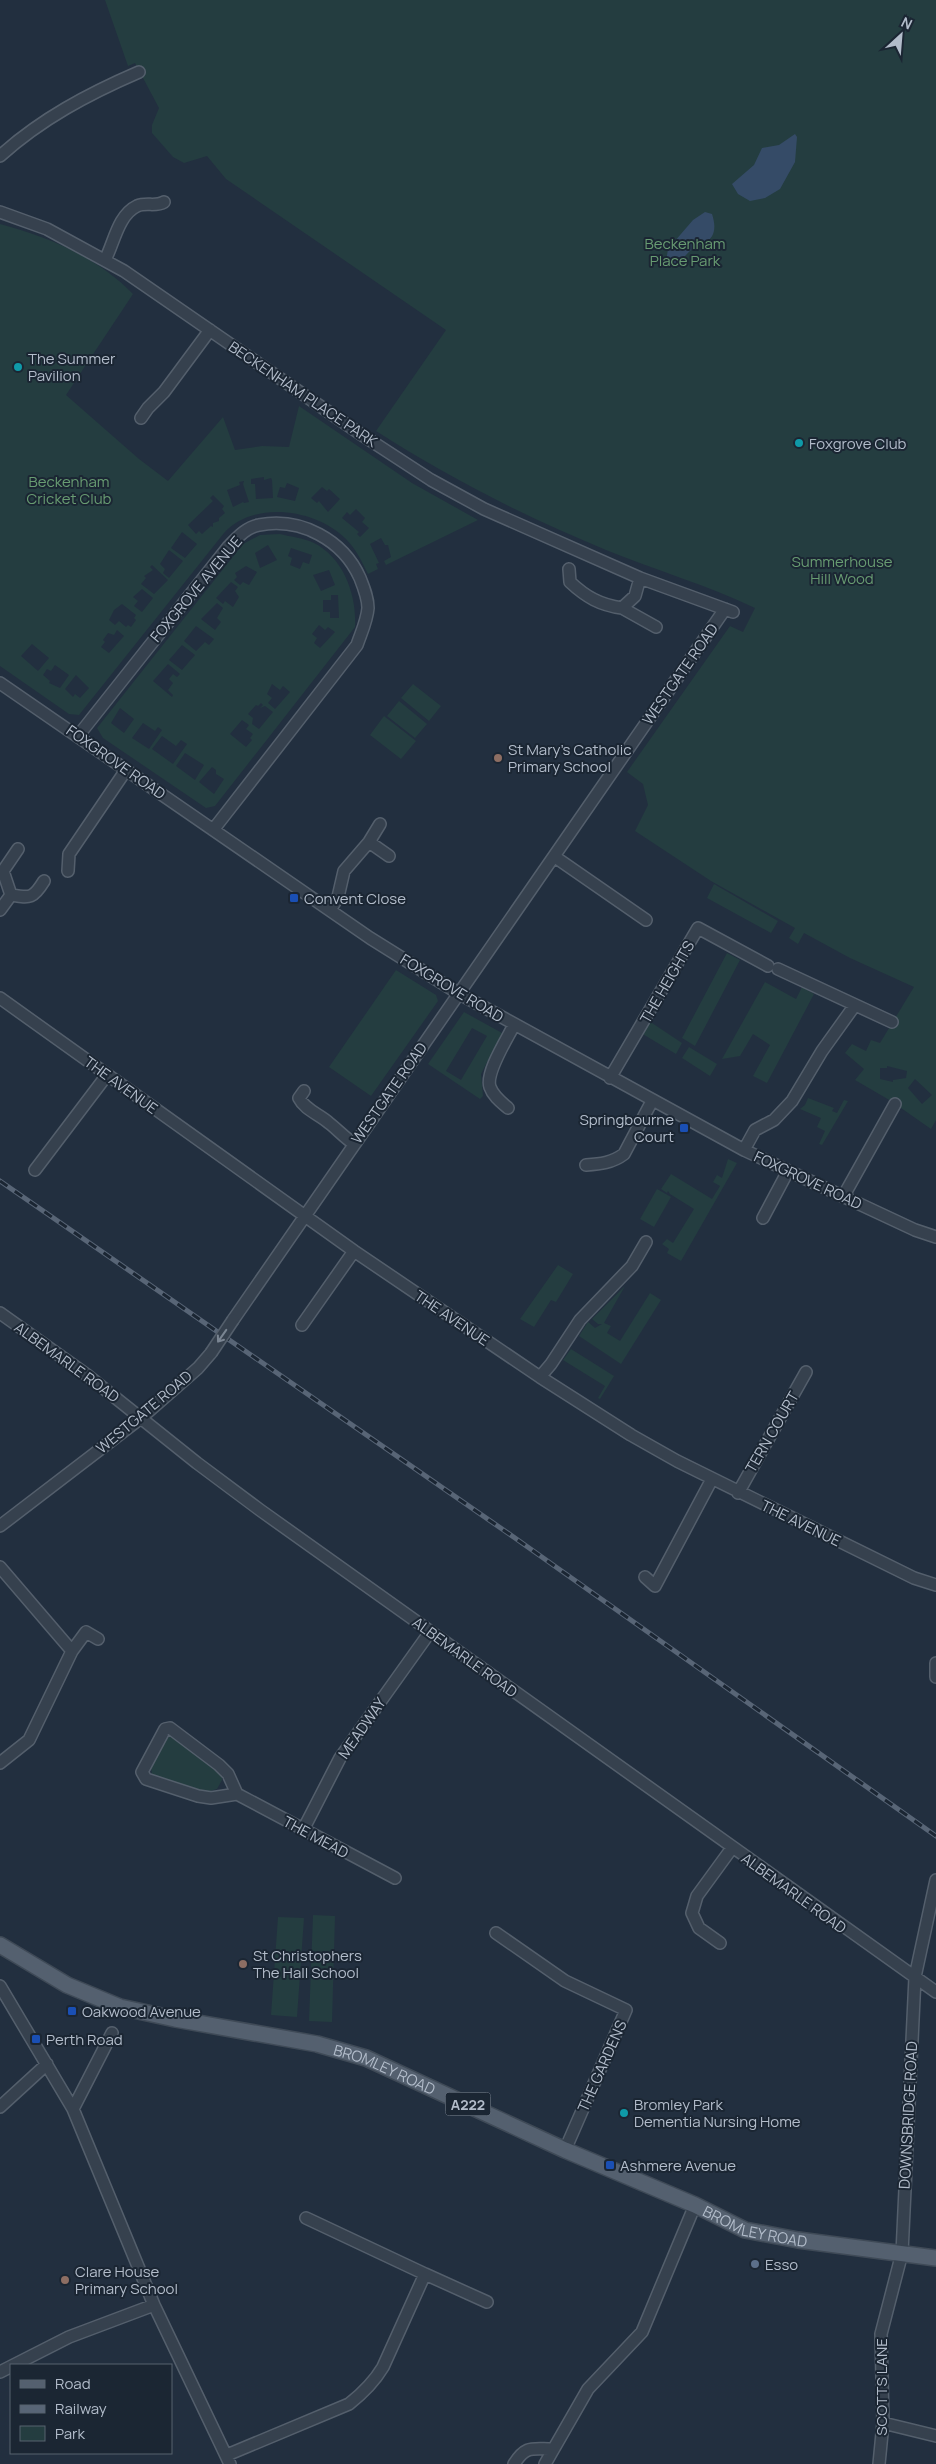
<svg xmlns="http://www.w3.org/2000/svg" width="936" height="2464" viewBox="0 0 936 2464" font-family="Manrope,sans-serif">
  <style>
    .green { fill: #243d40; fill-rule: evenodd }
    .water { fill: #354b67 }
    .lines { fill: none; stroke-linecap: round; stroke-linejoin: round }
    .minor-casing { stroke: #545f6c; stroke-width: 14 }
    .major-casing { stroke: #3f4a57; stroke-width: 18 }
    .minor { stroke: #36414e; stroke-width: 11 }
    .major { stroke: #54606f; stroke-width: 15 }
    .rail-casing { stroke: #586576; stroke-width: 5 }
    .rail { stroke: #1b2633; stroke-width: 3; stroke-dasharray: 9; stroke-linecap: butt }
    .minor-bridge-casing { stroke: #545f6c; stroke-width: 14; stroke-linecap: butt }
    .minor-bridge { stroke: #36414e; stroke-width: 11 }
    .oneway { stroke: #7a8592 }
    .culture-dot { fill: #0f9aa8; stroke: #1b2633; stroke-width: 2 }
    .education-dot { fill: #8d6e63; stroke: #1b2633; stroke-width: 2 }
    .transit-dot { fill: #1a4fb4; stroke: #1b2633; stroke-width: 2 }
    .service-dot { fill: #5c6f8a; stroke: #1b2633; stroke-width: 2 }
    .labels { text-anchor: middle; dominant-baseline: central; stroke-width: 4; stroke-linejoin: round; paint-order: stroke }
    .shield { fill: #1b2633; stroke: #858f9d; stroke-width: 1 }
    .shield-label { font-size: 14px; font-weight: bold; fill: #b2bcca }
    .park-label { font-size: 15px; fill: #689c72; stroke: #1b2633 }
    .poi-label { font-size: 15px; fill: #b2bcca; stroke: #1b2633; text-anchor: start }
    .street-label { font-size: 15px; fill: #b2bcca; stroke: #1b2633 }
  </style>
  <rect width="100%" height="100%" fill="#222f3f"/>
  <path class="green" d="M105,0H936V1120L931,1129L891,1101L855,1080L864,1069L845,1053L852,1044L866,1051L871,1040L880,1043L914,987L850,958L804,933L798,944L789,938L795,928L711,881L635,831L648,805L643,784L627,772L730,626L743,632L755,608C707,585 655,570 606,550C524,516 451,479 376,431L446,330L226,179L207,156L184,163L173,157L152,133V125L159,108L135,63L128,66ZM887,1066L907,1071L906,1078L893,1080V1082L880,1079V1068H887ZM915,1079L932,1095L922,1104L908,1088Z
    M0,224C49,237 97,257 133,294L66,395L139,459L168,481L223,417L235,450L262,446L289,447L299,406L412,483L478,520L386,565L384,561L391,557L388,545H385L381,538L370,544L379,563L376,564L378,569L368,574C362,562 356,549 346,539C316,509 254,500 224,533L79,715L69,714L0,666ZM264,477V480L271,478L272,480L273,498L256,499L255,484H251V479ZM244,481L243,484L249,502L244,503L243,502L233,507L227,490L240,485L239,482ZM287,483L299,488L295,501L277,497L280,487L285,488ZM322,487L327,491L329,489L340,499L328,512L319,501L317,503L311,498ZM213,495L224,506L222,509L225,513L219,518V521L213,523V527L211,526L202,534L199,531L196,534L188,525L213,501L210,498ZM356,509L365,518L362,522L369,528L360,537L357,534L359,532L342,518L347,512L350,515ZM182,532L197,544L185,558L171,548ZM169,550L183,561L169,578L163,573L165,569L160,564ZM152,565L168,580L154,594L141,584L146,578L144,576L153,570L150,567ZM142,589L153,598L142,612L134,606L138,601L133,597ZM122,604L136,615L134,618L136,620L131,627L128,625L126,627L119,621L115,625L109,620L114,610ZM117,630L124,636L109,653L101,647L105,642L103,640L108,633L114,635ZM32,644L49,658L38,671L21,656ZM55,665L69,675L60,688L49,683L50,681L43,675L47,669L51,671ZM76,675L89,688L80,698L75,694L73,697L65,689Z
    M280,534C291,537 304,538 314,543C344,558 357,596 355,627L215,806L206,808L103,738L97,728L243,544L260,535ZM268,545L277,560L260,568L255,553ZM291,548L312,555L309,564L303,562L300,569L290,565L292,558L288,556ZM246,566L257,572L249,585L243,582L240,585L234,580L237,577L235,573ZM329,570L335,585L321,591L313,575ZM231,582L238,587L235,591L239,597L233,607L225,601L223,604L216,598ZM331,595H338L339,618H330V612H323V600H331ZM217,603L223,608L217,618L221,622L215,630L201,619ZM319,625L325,630L328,627L335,632L320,648L314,643L317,638L312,634ZM196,626L214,639L209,645L205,642L196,651L184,641ZM182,645L195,655L182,670L169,660ZM168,664L180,674L177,677L173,674L169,679L173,683L168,690L173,695L172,697L153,681ZM272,684L280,690L283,686L290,692L275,709L268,703L272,698L267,694ZM261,703L263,705L260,708L265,706L273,712L259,729L252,724L253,718L248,714L256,705L258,706ZM120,708L134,719L124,733L111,723ZM242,720L249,725L246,729L253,734L250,738L252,740L246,747L230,734ZM143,723L155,731L158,727L162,730L149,749L132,738ZM162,736L176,746L181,740L187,744L173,764L152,749ZM185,753L204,765L195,780L176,766ZM212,767L216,770V774L224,779L214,794L199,782Z
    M413,684L441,706L429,721L401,698Z
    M399,701L427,724L415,738L387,716Z
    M384,716L416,741L401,759L370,735Z
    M714,884L778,921L771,933L707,898Z
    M727,953L740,960L695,1046L682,1038Z
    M396,970L436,995L438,1001L371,1096L329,1067Z
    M765,982L796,999L802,987L814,994L767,1083L753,1076L770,1045L753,1034L740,1056L722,1059Z
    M464,1012L502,1033L481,1074L483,1096L480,1099L428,1064ZM472,1028L487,1036L461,1080L446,1071Z
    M649,1021L682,1043L676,1054L641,1033Z
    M689,1047L717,1064L710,1076L682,1058Z
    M808,1098L834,1108L832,1111L837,1113L844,1100L848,1101L822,1145L819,1144L825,1131L817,1127L821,1118L800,1109L805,1105Z
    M728,1159L737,1163L681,1261L667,1253L669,1249L662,1244L667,1239L673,1243L694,1209L670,1194L668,1191L667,1193L661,1189L671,1174L712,1199L720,1186L713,1182L717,1175L722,1178Z
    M657,1189L671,1197L654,1227L640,1219Z
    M558,1265L573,1274L556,1302L551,1300L534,1327L520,1319Z
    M625,1286L604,1323L611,1326L607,1333L620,1341L650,1293L661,1300L621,1364L579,1336L588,1322L595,1328L602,1324H598L592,1319Z
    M571,1349L614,1376L600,1399L598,1398L605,1386L563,1360Z
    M170,1734L222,1773V1780L217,1789L207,1792L152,1775L151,1766Z
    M313,1915L335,1916L332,2022L309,2021Z
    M278,1917L304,1918L297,2017L271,2015Z"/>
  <path class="water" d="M795,134L797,137L795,162L780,189L765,198L750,201L738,194L732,184L754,165L762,148L779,145Z
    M705,212L712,214C716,226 716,238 703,244C699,246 695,246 692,249C683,257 683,261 671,266L666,262L668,249L693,220Z"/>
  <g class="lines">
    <g class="minor-casing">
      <path id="minor" d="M0,156C41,119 88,94 139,72
        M0,212L47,229L124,271L362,435L431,480L484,509L640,578L733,612
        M105,260C114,243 118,215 137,206C146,202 156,207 164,202
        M141,418L148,408L164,392L210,330
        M569,569L570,582C586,597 600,605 622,608
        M640,578L635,596L622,608L656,627
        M0,683L370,938L458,993L744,1150L915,1230L936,1237
        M78,736L228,547C236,539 246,527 259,525C301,517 343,540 360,578C364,588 368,598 368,608C367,621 361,633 357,645L213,830
        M369,842L389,856
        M555,857L646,920
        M68,871L69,854L126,770
        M11,895L3,871L18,849
        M11,895C30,898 33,899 44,881
        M0,910L11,895
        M330,910L338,897L344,871L369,842L380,824
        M778,969L892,1022
        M0,998L354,1251L540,1377L631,1435L677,1461L914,1578L936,1585
        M610,1078L698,928L768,966
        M304,1091L299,1098C305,1110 319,1114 329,1123C338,1130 344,1137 354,1144
        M508,1108C501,1102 493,1096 490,1087C485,1073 507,1039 514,1025
        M744,1150L755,1130L774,1120L792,1101L822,1051L855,1005
        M586,1165C600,1164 612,1163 624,1154L652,1101
        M35,1170L107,1075
        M843,1197L895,1104
        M763,1218L788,1171
        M0,1313L87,1375L197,1463L260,1510L936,1992
        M233,1320L725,609
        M302,1325L354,1251
        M540,1377L551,1364L580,1320L632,1266L646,1242
        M738,1493L806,1372
        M0,1526L141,1418L198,1368L211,1353
        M0,1567L72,1651L29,1740L0,1763
        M645,1577L655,1586L712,1479
        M72,1651L86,1632L98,1639
        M936,1663V1677
        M170,1728L219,1765L228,1774L237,1794L211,1798L198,1796L146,1779L142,1772L165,1729Z
        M237,1794L395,1878
        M303,1830L340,1758L430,1632
        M496,1933L565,1981L626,2010L565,2150
        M720,1943L699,1928L692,1913L697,1896L732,1848
        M0,1986L73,2109L154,2305L230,2464
        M0,2107L47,2064
        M73,2109L112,2033
        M425,2274L487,2302
        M0,2372L69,2337L154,2305
        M883,2423L936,2436
        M227,2455L349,2404C363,2393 374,2382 383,2367L425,2274L306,2218
        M514,2464C526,2445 532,2449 553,2449
        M545,2464L588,2389L642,2332L695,2205
        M879,2464L883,2423L881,2334L902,2253L915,1977L936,1880"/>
    </g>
    <g class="major-casing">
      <g id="major">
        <path id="s1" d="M0,1945L67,1985L120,2007L175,2019L317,2044L366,2058L565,2150L695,2205L745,2230L798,2240L936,2258"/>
      </g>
    </g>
    <use href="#minor" class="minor"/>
    <use href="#major" class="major"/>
    <g class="rail-casing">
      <path id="rail" d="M0,1181L515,1538L936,1836"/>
    </g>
    <use href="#rail" class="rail"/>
    <g class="minor-bridge-casing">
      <path id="minor-bridge" d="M211,1353L233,1320"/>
    </g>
    <use href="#minor-bridge" class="minor-bridge"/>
  </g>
  <defs><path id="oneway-shaft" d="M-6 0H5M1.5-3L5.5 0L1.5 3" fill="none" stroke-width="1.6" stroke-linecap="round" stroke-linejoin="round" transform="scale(1.25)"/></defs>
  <use class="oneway" href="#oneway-shaft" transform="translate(222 1336) rotate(125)"/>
  <g class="culture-dot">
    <circle cx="18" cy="367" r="5"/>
    <circle cx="799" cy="443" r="5"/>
    <circle cx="624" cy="2113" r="5"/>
  </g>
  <g class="education-dot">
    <circle cx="498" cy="758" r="5"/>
    <circle cx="243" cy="1964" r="5"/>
    <circle cx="65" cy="2280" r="5"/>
  </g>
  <g class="transit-dot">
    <rect x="289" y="893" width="10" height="10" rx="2.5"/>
    <rect x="679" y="1123" width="10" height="10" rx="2.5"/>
    <rect x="67" y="2006" width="10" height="10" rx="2.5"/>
    <rect x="31" y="2034" width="10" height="10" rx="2.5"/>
    <rect x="605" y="2160" width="10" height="10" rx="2.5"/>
  </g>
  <circle class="service-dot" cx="755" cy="2264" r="5"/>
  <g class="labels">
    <rect class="shield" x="445.5" y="2092.5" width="45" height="23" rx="4"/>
    <g class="shield-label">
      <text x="468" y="2104">A222</text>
    </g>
    <g class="park-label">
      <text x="685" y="243">Beckenham<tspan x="685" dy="17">Place Park</tspan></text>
      <text x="69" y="481">Beckenham<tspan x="69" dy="17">Cricket Club</tspan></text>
      <text x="842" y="561">Summerhouse<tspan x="842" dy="17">Hill Wood</tspan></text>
    </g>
    <g class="poi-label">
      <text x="28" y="358">The Summer<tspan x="28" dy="17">Pavilion</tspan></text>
      <text x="809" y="443">Foxgrove Club</text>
      <text x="508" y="749">St Mary's Catholic<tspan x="508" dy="17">Primary School</tspan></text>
      <text x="304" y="898">Convent Close</text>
      <text x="674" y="1119" text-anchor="end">Springbourne<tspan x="674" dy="17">Court</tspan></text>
      <text x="253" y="1955">St Christophers<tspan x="253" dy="17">The Hall School</tspan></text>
      <text x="82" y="2011">Oakwood Avenue</text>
      <text x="46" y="2039">Perth Road</text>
      <text x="634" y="2104">Bromley Park<tspan x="634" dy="17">Dementia Nursing Home</tspan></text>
      <text x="620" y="2165">Ashmere Avenue</text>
      <text x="765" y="2264">Esso</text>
      <text x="75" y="2271">Clare House<tspan x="75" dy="17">Primary School</tspan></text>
    </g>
    <g class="street-label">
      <text transform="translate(303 394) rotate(34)">BECKENHAM PLACE PARK</text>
      <text transform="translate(196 589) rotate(-50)">FOXGROVE AVENUE</text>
      <text transform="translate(680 674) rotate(-55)">WESTGATE ROAD</text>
      <text transform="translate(116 762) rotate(35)">FOXGROVE ROAD</text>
      <text transform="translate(667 982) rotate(-60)">THE HEIGHTS</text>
      <text transform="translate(452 988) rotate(31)">FOXGROVE ROAD</text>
      <text transform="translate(121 1085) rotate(36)">THE AVENUE</text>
      <text transform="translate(389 1093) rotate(-55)">WESTGATE ROAD</text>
      <text transform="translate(808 1180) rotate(25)">FOXGROVE ROAD</text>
      <text transform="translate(452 1318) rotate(34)">THE AVENUE</text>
      <text transform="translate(67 1362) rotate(36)">ALBEMARLE ROAD</text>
      <text transform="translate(144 1412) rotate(-40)">WESTGATE ROAD</text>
      <text transform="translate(772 1432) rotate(-60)">TERN COURT</text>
      <text transform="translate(801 1523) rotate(26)">THE AVENUE</text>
      <text transform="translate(465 1657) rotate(36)">ALBEMARLE ROAD</text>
      <text transform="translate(362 1728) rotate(-55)">MEADWAY</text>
      <text transform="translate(316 1837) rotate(28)">THE MEAD</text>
      <text transform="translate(794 1893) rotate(36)">ALBEMARLE ROAD</text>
      <text transform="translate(602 2066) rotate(-66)">THE GARDENS</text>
      <text stroke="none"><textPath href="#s1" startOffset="408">BROMLEY ROAD</textPath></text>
      <text transform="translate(908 2115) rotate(-87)">DOWNSBRIDGE ROAD</text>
      <text stroke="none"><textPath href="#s1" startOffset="812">BROMLEY ROAD</textPath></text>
      <text transform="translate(881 2387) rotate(-90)">SCOTTS LANE</text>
    </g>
  </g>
  <rect x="10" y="2364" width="162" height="90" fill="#1b2633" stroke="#57626f"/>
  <rect x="20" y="2380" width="25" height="8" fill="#54606f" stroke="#57626f"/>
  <text x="55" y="2389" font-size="15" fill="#b2bcca">Road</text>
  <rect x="20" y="2405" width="25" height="8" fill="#586576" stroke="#57626f"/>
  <text x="55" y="2414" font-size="15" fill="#b2bcca">Railway</text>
  <rect x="20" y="2426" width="25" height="15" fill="#243d40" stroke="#57626f"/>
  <text x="55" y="2439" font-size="15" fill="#b2bcca">Park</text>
  <g transform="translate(901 35) rotate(26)" stroke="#1b2633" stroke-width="4" paint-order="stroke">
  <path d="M0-4L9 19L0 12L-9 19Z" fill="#b2bcca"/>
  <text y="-8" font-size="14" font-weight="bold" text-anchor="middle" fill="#b2bcca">N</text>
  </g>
</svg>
